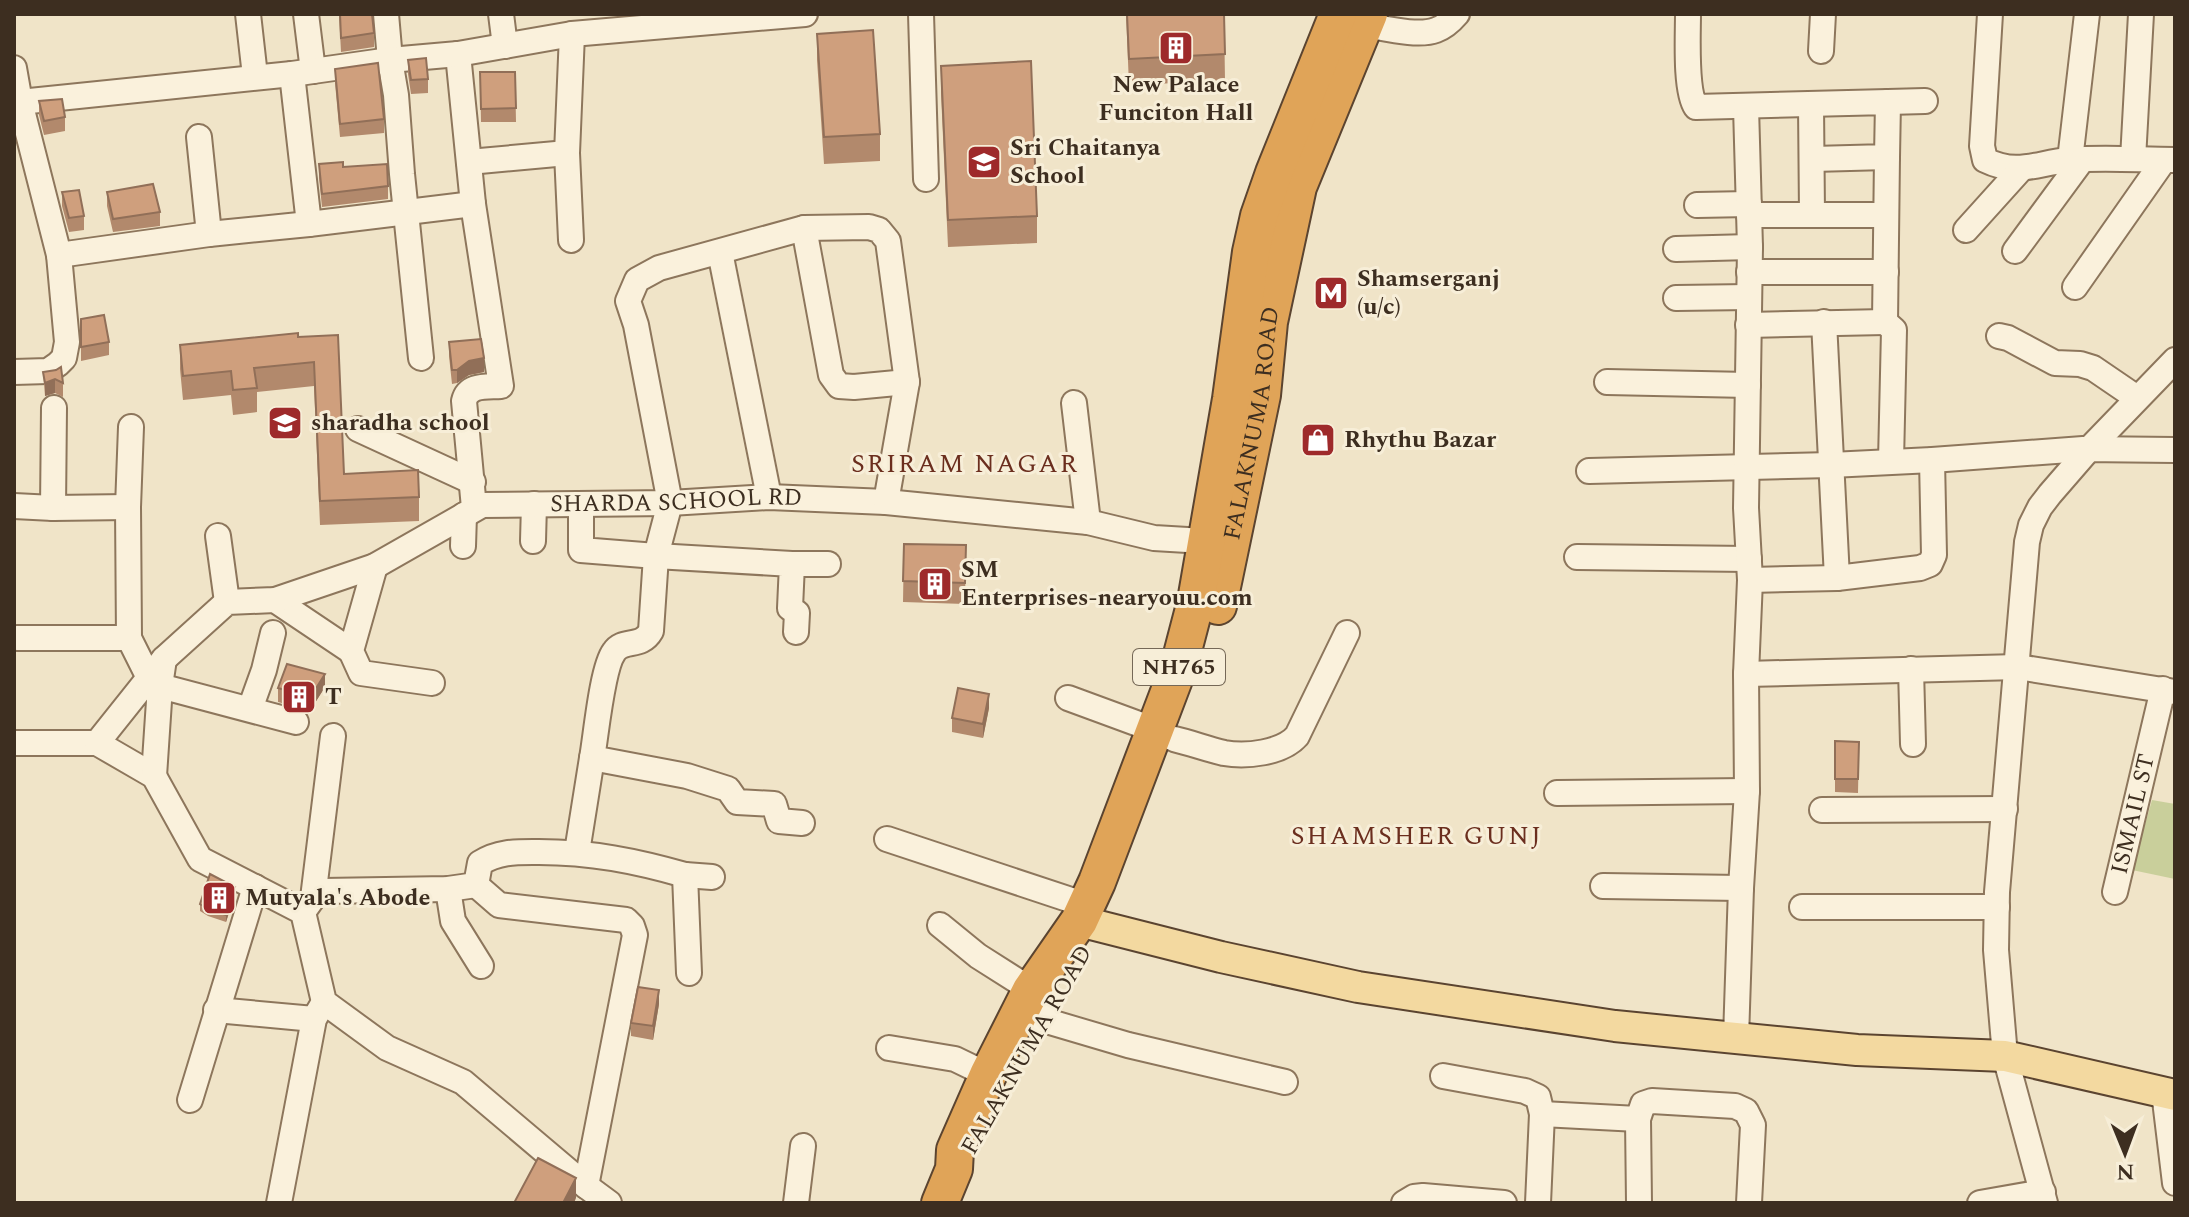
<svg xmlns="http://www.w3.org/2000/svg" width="2189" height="1217" viewBox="0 0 2189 1217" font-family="Spectral,serif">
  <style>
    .green { fill: #c9cf9b }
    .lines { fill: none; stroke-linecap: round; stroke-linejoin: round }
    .minor-casing { stroke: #8d765c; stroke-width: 28 }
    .major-casing { stroke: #5b4430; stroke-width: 34 }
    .highway-casing { stroke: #5b4430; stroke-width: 40 }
    .minor { stroke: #faf1dc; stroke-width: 24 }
    .major { stroke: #f3d9a0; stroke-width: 30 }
    .highway { stroke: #e0a458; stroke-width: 36 }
    .wall { fill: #b2896c }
    .shaded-wall { fill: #916f58 }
    .building { fill: #cf9f7d; stroke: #916f58; stroke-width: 2 }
    .labels { text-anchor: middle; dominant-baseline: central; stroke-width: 6; stroke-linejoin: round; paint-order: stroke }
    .shield { fill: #f7eed8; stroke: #756857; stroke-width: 2 }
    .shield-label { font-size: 22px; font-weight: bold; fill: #3d2e20 }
    .poi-label { font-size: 24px; font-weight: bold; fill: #3d2e20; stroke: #f7eed8; text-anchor: start }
    .street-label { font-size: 24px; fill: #3d2e20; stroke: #f7eed8 }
    .neighbourhood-label { font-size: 26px; letter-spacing: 2px; fill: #6b2e1e; stroke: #f7eed8 }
  </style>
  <rect width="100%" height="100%" fill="#f0e4c8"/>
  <path class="green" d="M2152,800L2175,804V879L2132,870Z"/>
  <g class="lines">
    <g class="minor-casing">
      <g id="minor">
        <path d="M248,14L255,76"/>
        <path d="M306,14L313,71"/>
        <path d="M386,14L390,60L396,95L402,174L421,358"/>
        <path d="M501,14L505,46"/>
        <path d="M921,14L926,179"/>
        <path d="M1688,14C1688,36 1685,91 1696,107L1888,102L1887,157L1813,159"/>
        <path d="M1990,14L1982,146L1985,160C2018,176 2036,163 2069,160C2104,157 2140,160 2175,160"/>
        <path d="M1365,25C1384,28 1418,37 1436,30C1445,27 1451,21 1457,14"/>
        <path d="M1821,51L1823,14"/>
        <path d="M458,54L473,204L501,386C486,387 468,384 464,401L474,508"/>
        <path d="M14,68L20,102L59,255L67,342L64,358L58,364L48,371L14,372"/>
        <path d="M292,74L309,224"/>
        <path d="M20,102L292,74L390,60L458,54L572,34L805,14"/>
        <path d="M1888,102L1925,101"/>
        <path d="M1811,105L1812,214"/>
        <path d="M199,137L209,234"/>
        <path d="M1887,157L1885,322L1894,330L1891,461"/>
        <path d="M2133,159L2141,14"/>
        <path d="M2070,160L2087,14"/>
        <path d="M469,162L567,153"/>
        <path d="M1697,205L1749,204"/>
        <path d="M1749,215H1886"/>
        <path d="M804,228L831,375L839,386L854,387L907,382"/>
        <path d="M1966,230L2021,169"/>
        <path d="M571,240L567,153L572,34"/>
        <path d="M1676,249L1750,247"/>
        <path d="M2015,251L2082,160"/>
        <path d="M720,252L769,497"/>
        <path d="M59,255L209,234L309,224L473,204"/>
        <path d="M1749,272H1886"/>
        <path d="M2075,287L2164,160"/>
        <path d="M1676,298L1749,297"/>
        <path d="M1824,322L1837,578"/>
        <path d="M1748,325L1885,322"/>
        <path d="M1999,336L2008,338L2055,363L2080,364L2093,368L2137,398"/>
        <path d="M1607,382L1748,385"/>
        <path d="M1074,403L1088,522"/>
        <path d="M54,408L53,508L128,507"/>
        <path d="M131,427L128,507L129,638L148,676"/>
        <path d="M358,429L473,482"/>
        <path d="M1589,471L1831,465L1932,460L2083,449L2175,450"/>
        <path d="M581,504V550L656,556L792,564L790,608L797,613L796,632"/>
        <path d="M14,506L53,508"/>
        <path d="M218,536L227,602"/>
        <path d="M533,541L534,504"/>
        <path d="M463,546L464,515"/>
        <path d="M1577,557L1749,559"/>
        <path d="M792,564H828"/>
        <path d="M375,566L351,651L361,673L432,683"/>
        <path d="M1750,580L1837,578L1920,568L1930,564L1934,555L1932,460"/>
        <path d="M275,600L351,651"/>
        <path d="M17,638H129"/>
        <path id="s1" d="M164,659L227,602L275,600L375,566L482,505L670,503L769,497L886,502L1088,522L1154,538L1204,541L1217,546"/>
        <path d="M1911,669L1913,744"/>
        <path d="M1746,674L2018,667L2175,692"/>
        <path d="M160,686L296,722"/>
        <path d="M1068,698L1155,730"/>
        <path d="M250,709L264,670L273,633"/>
        <path d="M1174,739C1191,743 1207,749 1224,753C1246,757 1282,753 1297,736L1347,633"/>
        <path d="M14,743H97L154,776L200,859L303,912L324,1002L387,1048L463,1082L586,1186L609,1203"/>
        <path d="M97,743L164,659L160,686L154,776"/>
        <path d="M1557,793L1747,791"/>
        <path d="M1822,810L2005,809"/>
        <path d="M802,823L779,821L774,804L737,802L728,789L687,776L592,758C596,736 602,668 614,652C623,638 641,649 651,631L656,556L670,503L636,325L628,301L637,280L659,268L804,228L869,227L879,230L888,241L907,382L886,502"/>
        <path d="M887,839L1086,905"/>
        <path d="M577,852L592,758"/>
        <path d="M476,885L499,905L626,920L632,926L635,935L586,1186"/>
        <path d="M1603,886L1741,888"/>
        <path d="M448,889L453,921L481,966"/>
        <path id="s2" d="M2115,892L2163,689"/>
        <path d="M313,898L333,736"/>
        <path d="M1802,907H1997"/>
        <path d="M303,912L313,898L323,891L448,889L476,885L480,863C499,851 517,852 539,852C591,852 636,861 685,875"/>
        <path d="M940,925L978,956L1049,1001"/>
        <path d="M689,973L685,875L712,877"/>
        <path d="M216,1010L314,1019"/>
        <path d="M1040,1019L1128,1045L1285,1082"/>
        <path d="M1736,1038L1741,888L1747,791L1746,674L1750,580L1746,508L1750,247L1746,107"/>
        <path d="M889,1048L955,1059L988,1075"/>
        <path d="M1443,1076L1525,1091L1538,1097L1542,1114L1538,1203"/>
        <path d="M2164,1092L2175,1183"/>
        <path d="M190,1100L255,887"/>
        <path d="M1542,1114L1638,1119"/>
        <path d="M279,1203L314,1019L324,1002"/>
        <path d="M796,1203L803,1146"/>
        <path d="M1404,1203L1414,1197L1423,1196L1504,1203"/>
        <path d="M1639,1203L1638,1119L1643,1104L1652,1101L1735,1106L1746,1111L1753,1125L1749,1203"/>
        <path d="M1980,1203L2043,1192"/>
        <path d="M2045,1203L2005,1056L1996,950L1997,892L2027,542L2031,525L2040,507L2050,494L2089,449L2175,360"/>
      </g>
    </g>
    <g class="major-casing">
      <path id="major" d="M1079,921L1221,957L1358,987L1615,1026L1857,1050L2005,1056L2175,1095"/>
    </g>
    <g class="highway-casing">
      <g id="highway">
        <path id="s3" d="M1218,606L1262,395L1269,322L1298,187L1369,14"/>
        <path d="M940,1203L954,1169L955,1150L988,1075L1031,990L1079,921L1097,882L1179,666L1196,601L1231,399L1251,252L1259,216L1274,173L1338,14"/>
      </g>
    </g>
    <use href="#minor" class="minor"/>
    <use href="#major" class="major"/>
    <use href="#highway" class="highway"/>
  </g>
  <path class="wall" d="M339,14L374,33V47L341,52Z
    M1126,14H1224L1225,81L1129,85Z
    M817,34L880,134V161L824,164L817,60Z
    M408,60L428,79V93L411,94L408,74Z
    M941,66L1037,216V243L948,247L941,93Z
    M335,69L384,119V133L340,137L335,83Z
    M480,72H515L516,122H481Z
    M39,101L65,117V131L44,135L39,115Z
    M319,164L343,167L388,186V199L322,207L319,178Z
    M121,190L160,212V226L113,232L107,206V192Z
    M62,192L84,216V230L69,232L62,206Z
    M81,319L109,342V355L81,361Z
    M338,335L344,474L419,497V521L320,525L314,386L257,392V412L233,415L231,395L183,400L180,369V345Z
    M449,342L484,372L469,375L457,383L452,384L449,356Z
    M43,372L63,383V397L55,393L45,396Z
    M904,544L966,545L965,604L903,602Z
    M325,687L308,714L300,708L278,702V688Z
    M989,708L983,738L952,732V718Z
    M1835,741L1859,742L1858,793L1835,792Z
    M235,894L226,922L208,916L200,911V904Z
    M659,1004L653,1040L631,1036V1023Z"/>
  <path class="shaded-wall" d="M484,358V372L469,375L457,383V370L469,361Z
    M55,379V393L45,396V383Z
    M325,674V687L308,714V701Z
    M989,694V708L983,738V724Z
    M235,887V894L226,922V915Z
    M659,990V1004L653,1040V1026Z
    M576,1178V1198L574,1203H563Z"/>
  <path class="building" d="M340,14H372L374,33L341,38Z
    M1127,14H1224L1225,54L1129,59Z
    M873,30L880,134L824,137L817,34Z
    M426,58L428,79L411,80L408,60Z
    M1031,61L1037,216L948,220L941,66Z
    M378,63L384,119L340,124L335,69Z
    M480,72H515L516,108L481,109Z
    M62,99L65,117L44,121L39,101Z
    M343,162V167L387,164L388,186L322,194L319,164Z
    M153,184L160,212L113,219L107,192Z
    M79,190L84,216L69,218L62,192Z
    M104,315L109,342L81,347V319Z
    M298,333V337L338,335L344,474L418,470L419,497L320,501L314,362L254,368L257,388L233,390L231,371L183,376L180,345Z
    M481,339L484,358L469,361L457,370H452L449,342Z
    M61,367L63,383L55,379L45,383L43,372L56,370Z
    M904,544L966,545L965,583L903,581Z
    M287,664L325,674L308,701L300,694L278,688Z
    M958,688L989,694L983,724L952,718Z
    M1835,741L1859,742L1858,779H1835Z
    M210,874L235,887L226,915L208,909L200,904Z
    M638,987L659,990L653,1026L631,1023Z
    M538,1158L576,1178L563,1203H514Z"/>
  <defs>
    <g id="building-square" transform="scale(1.8)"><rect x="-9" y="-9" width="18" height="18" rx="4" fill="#9e2a2b" stroke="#f7eed8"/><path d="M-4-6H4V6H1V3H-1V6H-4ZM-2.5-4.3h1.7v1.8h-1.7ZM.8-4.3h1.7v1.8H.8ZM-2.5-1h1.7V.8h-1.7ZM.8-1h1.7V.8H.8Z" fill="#fff"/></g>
    <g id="school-square" transform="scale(1.8)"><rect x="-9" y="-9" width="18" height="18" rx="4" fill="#9e2a2b" stroke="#f7eed8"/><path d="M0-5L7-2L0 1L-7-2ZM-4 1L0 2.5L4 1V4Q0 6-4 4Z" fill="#fff"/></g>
    <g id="metro-square" transform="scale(1.8)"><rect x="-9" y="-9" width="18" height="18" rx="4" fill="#9e2a2b" stroke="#f7eed8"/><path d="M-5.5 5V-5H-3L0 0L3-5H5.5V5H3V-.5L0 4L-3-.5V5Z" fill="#fff"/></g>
    <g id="shop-square" transform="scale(1.8)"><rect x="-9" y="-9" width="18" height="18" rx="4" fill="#9e2a2b" stroke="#f7eed8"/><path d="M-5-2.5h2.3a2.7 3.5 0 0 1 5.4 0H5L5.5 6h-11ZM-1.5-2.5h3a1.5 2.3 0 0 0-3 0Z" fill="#fff"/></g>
  </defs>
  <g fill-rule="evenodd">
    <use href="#building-square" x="1176" y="48"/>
    <use href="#school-square" x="984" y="162"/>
    <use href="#metro-square" x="1331" y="293"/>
    <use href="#school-square" x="285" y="423"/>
    <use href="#shop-square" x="1318" y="440"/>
    <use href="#building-square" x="935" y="584"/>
    <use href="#building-square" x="299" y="697"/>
    <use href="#building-square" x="219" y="898"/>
  </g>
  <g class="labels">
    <rect class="shield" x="1133" y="649" width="92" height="36" rx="6"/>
    <g class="shield-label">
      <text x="1179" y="667">NH765</text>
    </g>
    <g class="poi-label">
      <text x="1176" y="85" text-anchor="middle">New Palace<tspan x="1176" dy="28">Funciton Hall</tspan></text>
      <text x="1010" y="148">Sri Chaitanya<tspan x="1010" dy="28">School</tspan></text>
      <text x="1357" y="279">Shamserganj<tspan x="1357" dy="28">(u/c)</tspan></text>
      <text x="311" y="423">sharadha school</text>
      <text x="1344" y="440">Rhythu Bazar</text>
      <text x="961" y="570">SM<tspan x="961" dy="28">Enterprises-nearyouu.com</tspan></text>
      <text x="325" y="697">T</text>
      <text x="245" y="898">Mutyala's Abode</text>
    </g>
    <g class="street-label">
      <text stroke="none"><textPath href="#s3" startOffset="186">FALAKNUMA ROAD</textPath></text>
      <text stroke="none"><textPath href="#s1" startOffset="556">SHARDA SCHOOL RD</textPath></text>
      <text stroke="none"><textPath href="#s2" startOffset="80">ISMAIL ST</textPath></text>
      <text transform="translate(1027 1050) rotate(-60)">FALAKNUMA ROAD</text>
    </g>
    <g class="neighbourhood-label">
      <text x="965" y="464">SRIRAM NAGAR</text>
      <text x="1417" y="836">SHAMSHER GUNJ</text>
    </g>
  </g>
  <rect width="2189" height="1217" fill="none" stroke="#3d2e20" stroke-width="32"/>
  <g transform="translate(2125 1153) rotate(179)" stroke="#f7eed8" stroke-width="6" paint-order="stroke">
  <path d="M0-6L14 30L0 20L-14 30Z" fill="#3d2e20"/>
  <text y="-12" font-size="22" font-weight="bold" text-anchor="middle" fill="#3d2e20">N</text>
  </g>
</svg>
